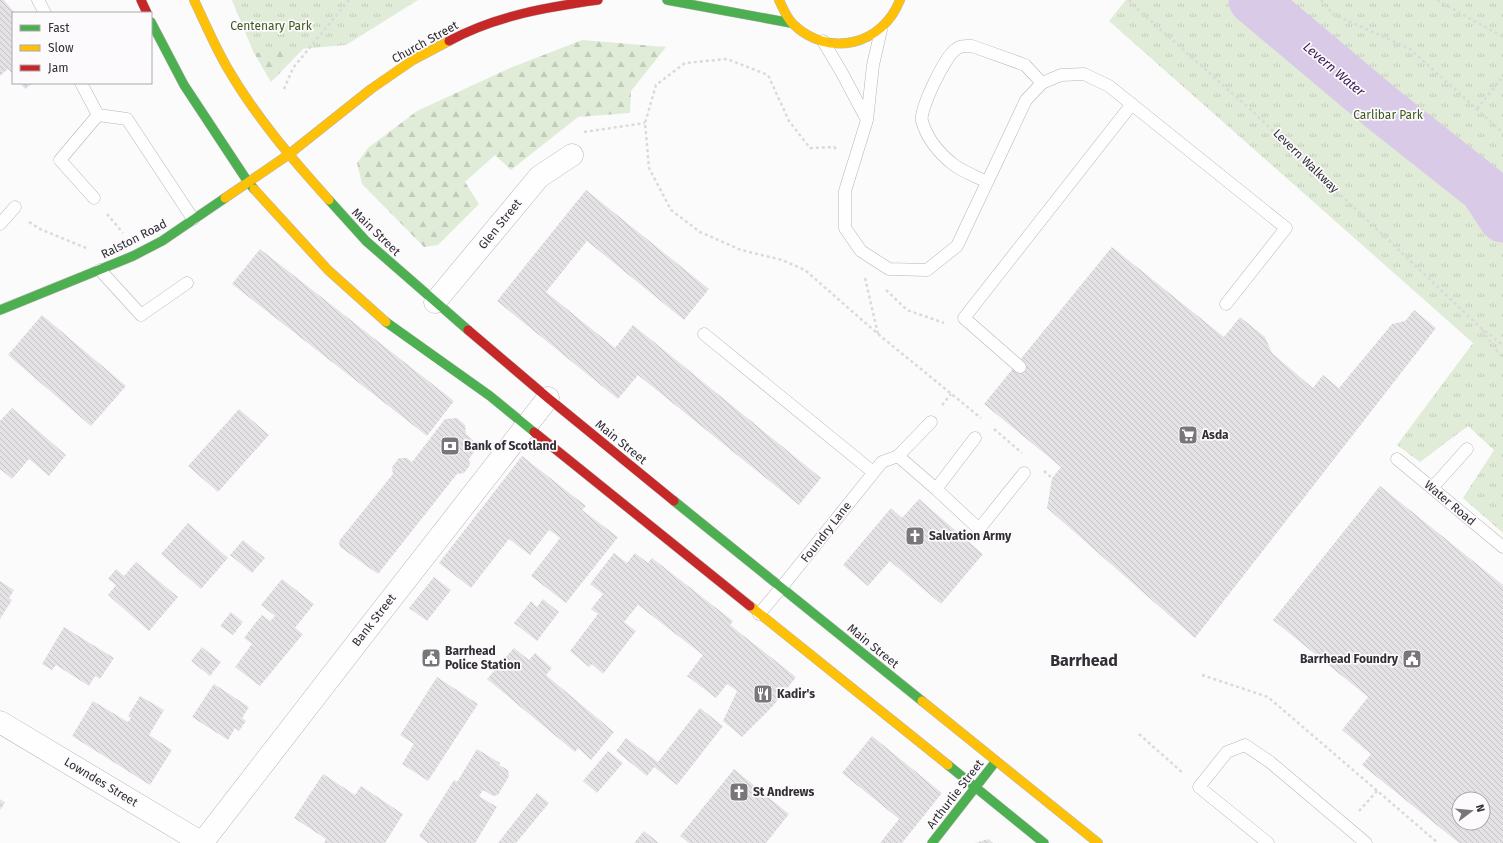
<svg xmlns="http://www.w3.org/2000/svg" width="1503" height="843" viewBox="0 0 1503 843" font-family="'Fira Sans',sans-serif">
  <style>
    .forest { fill: url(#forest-firs) }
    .park { fill: url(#park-tufts) }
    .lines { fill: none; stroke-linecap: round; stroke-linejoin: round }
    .river { stroke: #d9cae8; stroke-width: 49 }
    .building { fill: url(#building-back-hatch); fill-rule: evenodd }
    .lane-casing { stroke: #b6b5b7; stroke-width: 13 }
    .street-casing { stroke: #b6b5b7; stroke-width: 23 }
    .fast-casing { stroke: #b6b5b7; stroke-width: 10 }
    .slow-casing { stroke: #b6b5b7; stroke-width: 10 }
    .jam-casing { stroke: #b6b5b7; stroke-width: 10 }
    .path { stroke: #dadada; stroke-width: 2.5; stroke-dasharray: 3 3; stroke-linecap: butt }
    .lane { stroke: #fffeff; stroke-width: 12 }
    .street { stroke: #fffeff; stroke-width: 22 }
    .fast { stroke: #4caf50; stroke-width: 9 }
    .slow { stroke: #ffc107; stroke-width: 9 }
    .jam { stroke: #c62828; stroke-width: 9 }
    .labels { text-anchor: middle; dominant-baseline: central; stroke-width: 3.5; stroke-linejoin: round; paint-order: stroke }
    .park-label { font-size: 12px; fill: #3c5a1e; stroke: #fcfafd }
    .street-label { font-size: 12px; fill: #312e34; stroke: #fcfafd }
    .poi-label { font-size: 12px; font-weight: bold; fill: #312e34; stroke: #fcfafd; text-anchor: start }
    .water-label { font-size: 13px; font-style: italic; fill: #3f2257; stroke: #fcfafd }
    .district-label { font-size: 16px; font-weight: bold; fill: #312e34; stroke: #fcfafd }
  </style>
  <defs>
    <pattern id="forest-firs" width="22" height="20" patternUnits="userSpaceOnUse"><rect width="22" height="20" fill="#e0ecd7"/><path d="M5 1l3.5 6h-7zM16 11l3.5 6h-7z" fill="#c1cbb9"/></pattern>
    <pattern id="park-tufts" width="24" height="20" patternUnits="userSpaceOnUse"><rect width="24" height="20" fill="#e0ecd7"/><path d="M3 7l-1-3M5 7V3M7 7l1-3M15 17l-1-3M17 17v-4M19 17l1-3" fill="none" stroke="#c1cbb9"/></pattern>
    <pattern id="building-back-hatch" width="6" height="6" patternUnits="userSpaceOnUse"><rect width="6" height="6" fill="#e5e2e6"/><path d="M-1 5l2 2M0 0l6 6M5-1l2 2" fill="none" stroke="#c5c2c6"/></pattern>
  </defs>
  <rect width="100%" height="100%" fill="#fcfbfc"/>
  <path class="forest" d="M232,0L303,49L271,82L254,53Z
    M582,40L666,47L631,91L630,113L578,117L511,170L495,155L465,182L479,204L438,245L424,247L362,184L357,163L368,148L417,111L510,68Z"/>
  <path class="park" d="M232,0H418L346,45L254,53Z
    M1126,0H1503V533L1463,498L1494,450L1468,426L1420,462L1397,445L1473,343L1109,21Z"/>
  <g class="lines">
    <path class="river" d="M1253,0L1384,110L1484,189L1503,218"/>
  </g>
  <path class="building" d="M0,0H4L15,13H13V75L8,69L0,76Z
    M20,83H33L25,89Z
    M586,190L709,289L684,320L587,241L546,292L615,348L633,325L821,478L799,505L638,375L618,399L497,301Z
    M1112,247L1224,337L1240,317L1265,337L1272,353L1313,388L1323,375L1339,388L1392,324L1405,321L1414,310L1436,328L1195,638L1047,508L1052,478L1061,467L984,404Z
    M260,249L454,401L427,436L232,284Z
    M42,315L126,386L91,426L8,355Z
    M12,408L66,455L49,476L29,459L12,479L0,469V421Z
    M239,409L269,435L218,492L188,466Z
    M457,418L465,425L466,434L473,440L475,451L469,459L470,465L464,473L457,474L378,574L340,547L339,541L393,474L392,467L399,458H407L412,462L445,419Z
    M522,456L586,506L582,510L618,537L566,603L531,576L560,538L549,530L530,555L509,539L471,588L439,563Z
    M1380,486L1503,585V843H1459L1362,765L1371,754L1342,730L1368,697L1273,620ZM1459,799H1483V823H1459Z
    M919,499L983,554L941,604L890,561L868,586L843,565L891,508L902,518Z
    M188,523L228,558L201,589L161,554Z
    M243,540L265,558L252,573L230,555Z
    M614,553L627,563L635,553L648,563L652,558L733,621L730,625L796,677L773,706L742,737L723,721L737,691L727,684L716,698L687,676L703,655L638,605L624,622L636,631L603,674L592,664L589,667L570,651L598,614L591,609L603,594L590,584Z
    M136,562L178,597L149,631L108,595L116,585L108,579L116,569L124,576Z
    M434,577L451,590L427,621L409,608Z
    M282,579L314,604L295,628L303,634L260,686L235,667L252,644L244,638L253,626L262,615L270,621L275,616L261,605Z
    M0,581L14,590L9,598L12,600L0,619Z
    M543,599L559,612L537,641L514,623L531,601L537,607Z
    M231,612L243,622L233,635L220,626Z
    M64,627L114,658L100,679L95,676L89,686L56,665L52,670L42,664Z
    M202,647L221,662L210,676L191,661Z
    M514,648L529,660L535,653L552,668L546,675L614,732L591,760L578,748L575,752L487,679Z
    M437,677L478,704L428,781L402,764L414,744L400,735Z
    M214,684L249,707L242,718L246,721L239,731L235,728L228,740L192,717Z
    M140,696L164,710L149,735L172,750L150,785L72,736L93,701L128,722L131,718L128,716Z
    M700,708L723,726L677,785L654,767L647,776L616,751L626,738L658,762Z
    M872,736L942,793L902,843H880L899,819L842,773Z
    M477,749L500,763L499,765L508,770L509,776L498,795L493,796L483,790L479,796L497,807L475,843H428L419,836L454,780L457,782Z
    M608,751L623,763L597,793L583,781Z
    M734,769L789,814L766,843H689L680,836Z
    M323,774L355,795L361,786L403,814L385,843H324L326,839L294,818Z
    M537,793L549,803L516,843H498Z
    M0,799L5,803L0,810Z
    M644,831L659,843H634Z
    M988,839L993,843H975Z"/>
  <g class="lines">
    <g class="lane-casing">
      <path id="lane" d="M38,0L45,13
        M881,30L873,65L867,120L845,191V228L861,251L889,269L927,270L957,246L1026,100L1042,83L1061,75L1084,74L1109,86L1286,228L1226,304
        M823,41L842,73L867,120
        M81,83L98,115L60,160L94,198
        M98,115L127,119L193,219
        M987,182C977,177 964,172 954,165C940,154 927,139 922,121C919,110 945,57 955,50C960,45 965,46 972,46L1025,65L1042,83
        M0,224L15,207
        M100,270L141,315L187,283
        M704,334L873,472
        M1020,367L964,318L1132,104
        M898,456L936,489L979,529L1024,473
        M1397,459L1503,547
        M1432,488L1467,449
        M936,489L975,438
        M759,614L781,588L882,462L898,456L931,422
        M1268,843L1199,787L1227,752L1245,745L1270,762L1366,843"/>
    </g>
    <g class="street-casing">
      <path id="street" d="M435,302L539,177L572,155
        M0,722L202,843
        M202,843L370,626L548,398"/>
    </g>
    <g class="fast-casing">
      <path id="fast" d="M667,0L791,23
        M151,22L184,85L248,182L254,189
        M329,200L366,241L468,330
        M0,310L133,256L162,241L225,198
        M386,322L490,396L534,432
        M674,501L922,701
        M948,765L1044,843
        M932,843L996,761"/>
    </g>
    <g class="slow-casing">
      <path id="slow" d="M194,0C205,23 215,47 228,69C256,117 292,159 329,200
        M779,0C783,8 786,17 793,24C828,58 882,46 900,0
        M254,189L328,270L386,322
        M225,198L288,155L371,89L413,60L449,41
        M750,606L948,765
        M922,701L1098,843"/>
    </g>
    <g class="jam-casing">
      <path id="jam" d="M141,0L147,13
        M449,41C495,16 547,7 598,0
        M468,330L548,398L674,501
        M534,432L750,606"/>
    </g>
    <path class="path" d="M1129,0L1134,6L1250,109L1480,327L1503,345
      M1321,0L1333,14L1410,49L1501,131L1503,135
      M1437,0L1503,37
      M284,89L293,68L349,0
      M1477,109L1503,76
      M584,132L645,123
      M836,149L834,147L810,148L789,121L768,75L727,59L685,63L656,85L645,123L649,168L671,210L700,232L741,250L782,260L805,270L878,334L981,418
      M107,214L123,233
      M29,222L40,229L86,248
      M865,278L878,334
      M886,290L907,310L944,323
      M1482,330L1503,359
      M942,405L951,394
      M994,429L1022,453
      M1044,471L1052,478
      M1202,675L1268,697L1438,843
      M1139,734L1184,774
      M1359,811L1377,791"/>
    <use href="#lane" class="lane"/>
    <use href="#street" class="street"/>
    <use href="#fast" class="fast"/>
    <use href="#slow" class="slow"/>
    <use href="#jam" class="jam"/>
  </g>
  <defs>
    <g id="supermarket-square" transform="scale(1)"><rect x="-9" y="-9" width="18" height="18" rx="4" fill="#78767a" stroke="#fcfafd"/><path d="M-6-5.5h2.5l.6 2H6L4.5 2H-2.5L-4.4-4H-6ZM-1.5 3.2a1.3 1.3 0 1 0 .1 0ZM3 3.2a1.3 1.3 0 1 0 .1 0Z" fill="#fff"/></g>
    <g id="bank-square" transform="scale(1)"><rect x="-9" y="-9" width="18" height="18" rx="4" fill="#78767a" stroke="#fcfafd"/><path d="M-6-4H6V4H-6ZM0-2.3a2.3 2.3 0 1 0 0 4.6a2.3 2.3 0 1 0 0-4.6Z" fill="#fff"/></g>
    <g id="church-square" transform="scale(1)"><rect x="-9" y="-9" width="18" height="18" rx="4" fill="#78767a" stroke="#fcfafd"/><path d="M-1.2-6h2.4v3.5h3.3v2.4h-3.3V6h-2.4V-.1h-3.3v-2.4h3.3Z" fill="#fff"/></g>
    <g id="civic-square" transform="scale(1)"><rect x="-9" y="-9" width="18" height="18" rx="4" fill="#78767a" stroke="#fcfafd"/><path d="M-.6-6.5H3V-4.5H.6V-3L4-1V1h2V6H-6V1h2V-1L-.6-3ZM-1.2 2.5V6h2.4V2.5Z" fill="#fff"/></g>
    <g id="restaurant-square" transform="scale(1)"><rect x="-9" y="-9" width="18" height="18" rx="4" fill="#78767a" stroke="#fcfafd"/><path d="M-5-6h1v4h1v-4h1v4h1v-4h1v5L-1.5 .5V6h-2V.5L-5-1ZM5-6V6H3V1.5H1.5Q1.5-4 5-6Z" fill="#fff"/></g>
  </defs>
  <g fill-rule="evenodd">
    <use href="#supermarket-square" x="1188" y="435"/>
    <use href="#bank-square" x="450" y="446"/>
    <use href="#church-square" x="915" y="536"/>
    <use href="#civic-square" x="431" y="658"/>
    <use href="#civic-square" x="1412" y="659"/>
    <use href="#restaurant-square" x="763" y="694"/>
    <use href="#church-square" x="739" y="792"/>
  </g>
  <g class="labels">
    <g class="park-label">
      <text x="271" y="26">Centenary Park</text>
      <text x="1388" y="115">Carlibar Park</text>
    </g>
    <g class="street-label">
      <text transform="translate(425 42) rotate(-29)">Church Street</text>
      <text transform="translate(1306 161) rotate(44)">Levern Walkway</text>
      <text transform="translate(500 224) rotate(-51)">Glen Street</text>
      <text transform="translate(376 232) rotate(44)">Main Street</text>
      <text transform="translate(134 239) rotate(-27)">Ralston Road</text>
      <text transform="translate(621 442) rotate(39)">Main Street</text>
      <text transform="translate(1450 503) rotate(40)">Water Road</text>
      <text transform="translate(826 532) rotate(-52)">Foundry Lane</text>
      <text transform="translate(374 620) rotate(-52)">Bank Street</text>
      <text transform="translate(873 646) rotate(39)">Main Street</text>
      <text transform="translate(101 782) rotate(31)">Lowndes Street</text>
      <text transform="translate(955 794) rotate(-52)">Arthurlie Street</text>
    </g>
    <g class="poi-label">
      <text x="1202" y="435">Asda</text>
      <text x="464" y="446">Bank of Scotland</text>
      <text x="929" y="536">Salvation Army</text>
      <text x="445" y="651">Barrhead<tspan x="445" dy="14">Police Station</tspan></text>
      <text x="1398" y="659" text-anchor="end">Barrhead Foundry</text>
      <text x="777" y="694">Kadir's</text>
      <text x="753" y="792">St Andrews</text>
    </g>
    <g class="water-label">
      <text transform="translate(1334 69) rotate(40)">Levern Water</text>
    </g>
    <g class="district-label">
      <text x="1084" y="660">Barrhead</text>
    </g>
  </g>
  <rect x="12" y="12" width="140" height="72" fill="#fcfafd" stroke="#aba8ad"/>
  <rect x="20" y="25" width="20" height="6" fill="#4caf50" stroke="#aba8ad"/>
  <text x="48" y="32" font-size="12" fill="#312e34">Fast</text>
  <rect x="20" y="45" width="20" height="6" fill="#ffc107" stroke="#aba8ad"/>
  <text x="48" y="52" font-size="12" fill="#312e34">Slow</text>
  <rect x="20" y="65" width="20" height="6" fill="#c62828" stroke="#aba8ad"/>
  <text x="48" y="72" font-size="12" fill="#312e34">Jam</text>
  <g transform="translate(1471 811) rotate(74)"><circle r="19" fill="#fcfafd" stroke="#aba8ad"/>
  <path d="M0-3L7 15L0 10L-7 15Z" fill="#78767a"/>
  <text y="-6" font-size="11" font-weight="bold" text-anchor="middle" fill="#312e34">N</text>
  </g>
</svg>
